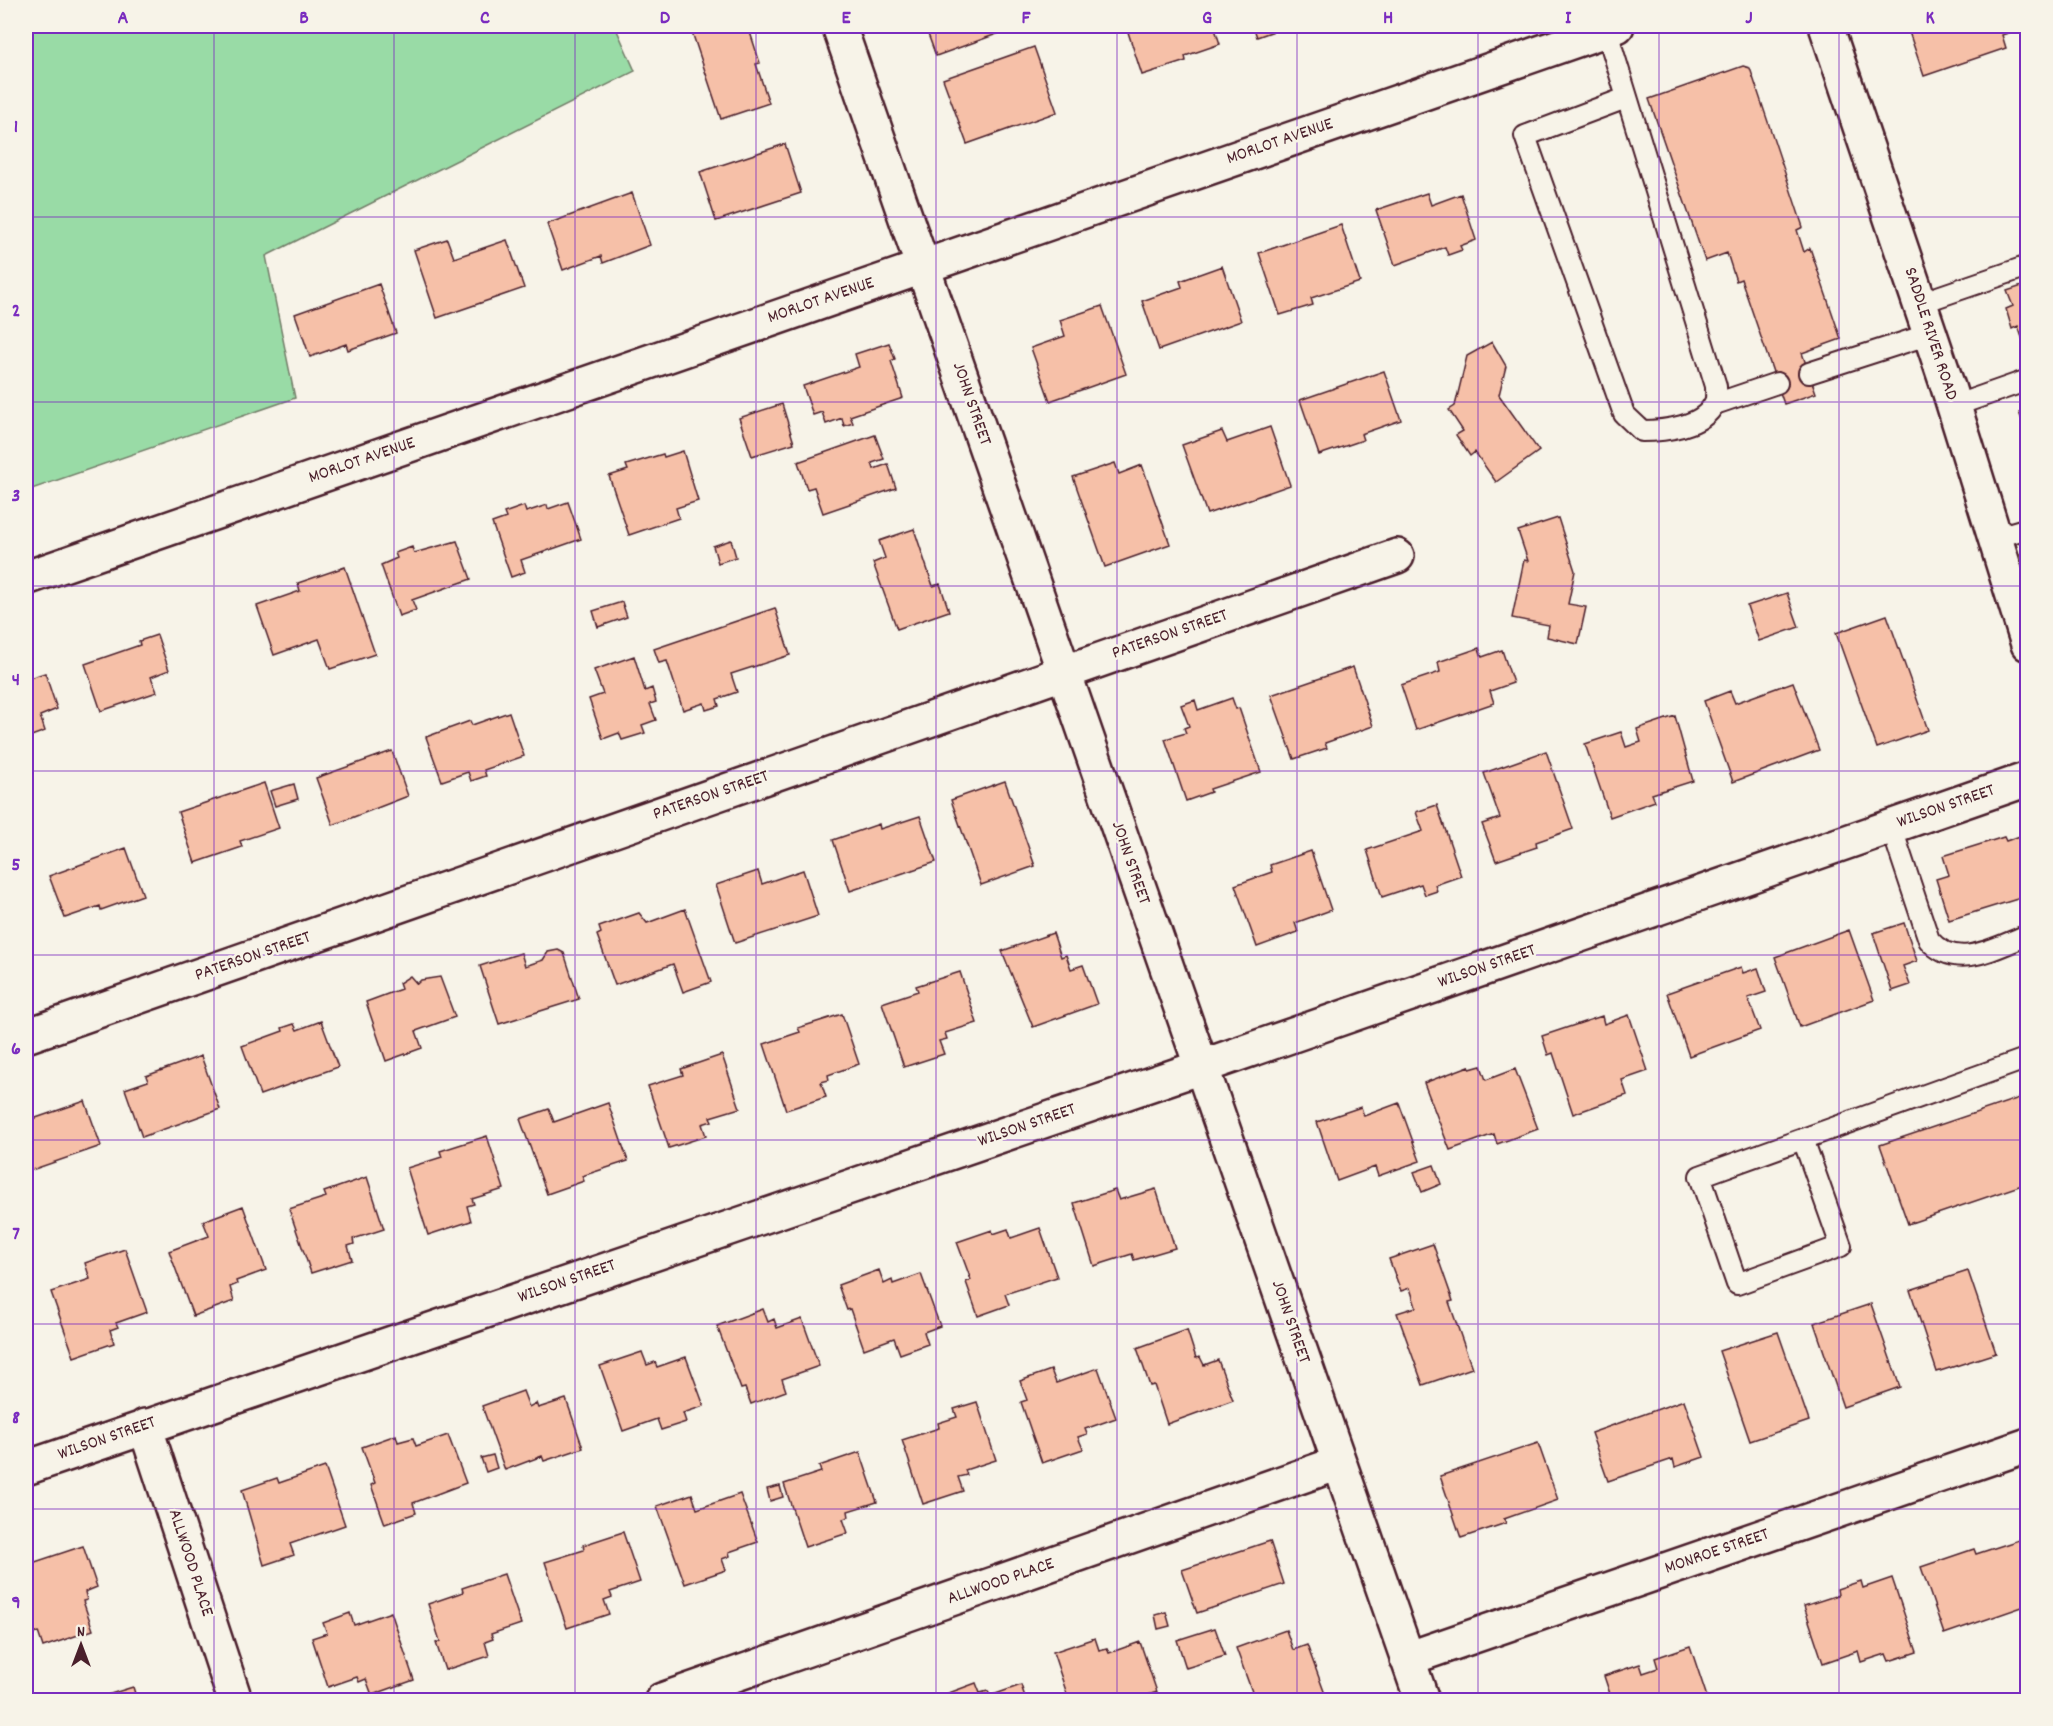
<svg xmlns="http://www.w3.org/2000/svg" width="2053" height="1726" viewBox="0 0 2053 1726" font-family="Dekko,sans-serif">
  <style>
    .green { fill: #99dba6; stroke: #727d68; stroke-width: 1.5 }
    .building { fill: #f6c0a8; stroke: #4a1f2b; stroke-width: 1.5 }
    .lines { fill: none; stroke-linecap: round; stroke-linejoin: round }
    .service-casing { stroke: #4a1f2b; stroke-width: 24 }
    .minor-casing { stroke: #4a1f2b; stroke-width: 38 }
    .tertiary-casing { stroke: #4a1f2b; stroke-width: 38 }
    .secondary-casing { stroke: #4a1f2b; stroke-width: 38 }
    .service { stroke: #f7f3e8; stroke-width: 20 }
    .minor { stroke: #f7f3e8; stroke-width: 33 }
    .tertiary { stroke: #f7f3e8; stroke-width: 33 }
    .secondary { stroke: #f7f3e8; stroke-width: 33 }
    .grid { fill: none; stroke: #7b2cbf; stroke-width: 1.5; stroke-opacity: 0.55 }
    .labels { text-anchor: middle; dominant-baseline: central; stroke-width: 5; stroke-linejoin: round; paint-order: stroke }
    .street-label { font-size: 18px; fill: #4a1f2b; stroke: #f7f3e8 }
    .neatline { fill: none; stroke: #7b2cbf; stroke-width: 2 }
    .grid-label { font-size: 20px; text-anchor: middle; font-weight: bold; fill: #7b2cbf }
  </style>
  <rect width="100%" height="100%" fill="#f7f3e8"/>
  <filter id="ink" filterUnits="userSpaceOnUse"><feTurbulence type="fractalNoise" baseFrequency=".0167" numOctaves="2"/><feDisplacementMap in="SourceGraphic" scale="12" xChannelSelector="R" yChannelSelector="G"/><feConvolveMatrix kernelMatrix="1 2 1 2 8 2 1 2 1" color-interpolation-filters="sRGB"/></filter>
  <g filter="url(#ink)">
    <path class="green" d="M26,26H615L635,71L266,256L295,398L26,491Z"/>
    <path class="building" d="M712,26H748L760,63L756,64L769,103L721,119L692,32Z
      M925,26H1019L936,56Z
      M1126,26H1214L1220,44L1185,56L1186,61L1142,75Z
      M1253,26H1281L1282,28L1257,37Z
      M1907,26H2015L2017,30L2002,35L2006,48L1924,76Z
      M1034,47L1057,112L967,144L943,79Z
      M1743,66L1750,68L1803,227L1797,230L1804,252L1810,248L1841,339L1802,353L1816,393L1784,404L1741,279L1736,281L1727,253L1705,261L1649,99Z
      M785,144L801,193L716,221L700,172Z
      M632,193L650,245L603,263L601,256L563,270L547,224Z
      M1427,193L1431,205L1461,194L1476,240L1460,246L1462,250L1448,255L1445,247L1395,265L1376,210Z
      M1341,225L1360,282L1311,298L1313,305L1280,315L1259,253Z
      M447,239L454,258L507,240L524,288L437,318L414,250Z
      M1222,266L1241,321L1159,350L1142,301L1182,287L1180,281Z
      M379,284L396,333L348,350L346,344L310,357L295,314Z
      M2028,284V345L2025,346L2018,326L2012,329L2006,309L2013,306L2007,291Z
      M1102,306L1126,374L1050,401L1031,348L1065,336L1060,320Z
      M1492,342L1506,366L1499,395L1539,451L1496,482L1475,452L1470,456L1456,435L1463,431L1449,410L1455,406L1467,356Z
      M889,343L895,359L891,361L903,398L850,416L853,423L844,426L842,418L826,424L822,412L813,415L803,386L859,367L855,354Z
      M1384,371L1401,420L1361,434L1363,440L1319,455L1300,400Z
      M782,404L794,443L752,456L739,418Z
      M2028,410V437L2019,412Z
      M1270,427L1290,485L1207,514L1182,445L1222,431L1227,442Z
      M875,435L884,459L872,463L874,469L888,464L896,488L823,513L814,487L807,489L798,462Z
      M683,451L698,501L676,508L679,518L629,535L609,476L628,470L626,465L663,454L664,457Z
      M1115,463L1119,474L1142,465L1170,544L1105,567L1073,477Z
      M568,502L581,539L521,560L525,572L511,577L492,523L506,518L504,513L524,506L526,512L547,505L548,509Z
      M1558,518L1575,571L1568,604L1586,607L1578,644L1547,637L1549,625L1512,618L1524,560L1528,561L1518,531Z
      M914,529L933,586L940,584L949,611L897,629L873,563L885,558L879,541Z
      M731,540L736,557L718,563L713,546Z
      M457,541L471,579L412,600L416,610L399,616L381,565L397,558L395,553L412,547L414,553Z
      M345,567L375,654L330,669L319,639L274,655L257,606L300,591L298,583Z
      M1787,593L1799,627L1759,641L1747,606Z
      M622,602L627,617L598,627L593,611Z
      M775,608L790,655L731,674L737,692L717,699L719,706L706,710L704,703L683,710L667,661L659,663L654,649Z
      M1887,615L1928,730L1877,748L1836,633Z
      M157,635L169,670L151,677L157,692L101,711L85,664L140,645L139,641Z
      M1479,648L1482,657L1502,650L1513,683L1490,691L1494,703L1416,730L1401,685L1440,672L1438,662Z
      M634,656L645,691L652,688L656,702L650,704L656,720L642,725L645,733L622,740L619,733L603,739L589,699L603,694L594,670Z
      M1353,667L1373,726L1325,743L1327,748L1294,759L1271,695Z
      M45,673L57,709L40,716L45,731L26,738V679Z
      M1793,682L1819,750L1733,782L1704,701L1730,691L1735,703Z
      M1232,698L1236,709L1239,708L1261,772L1210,789L1211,792L1186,801L1165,739L1186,733L1184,728L1189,726L1181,705L1195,700L1198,710Z
      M509,712L524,756L484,770L486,776L471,781L468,772L442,781L426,737L470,721L472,725Z
      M1675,716L1693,781L1652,794L1655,801L1610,817L1585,744L1621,732L1626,747L1641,742L1637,729Z
      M392,751L408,796L333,825L316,778Z
      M1546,751L1573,829L1536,842L1537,847L1496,861L1482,824L1500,818L1484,773Z
      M1005,781L1035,866L981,885L951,800Z
      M264,783L279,828L240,841L242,847L195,863L178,812Z
      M294,784L298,799L275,806L270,791Z
      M1437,805L1461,876L1435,885L1437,891L1425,895L1421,884L1382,897L1367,850L1423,831L1416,812Z
      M920,816L936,862L850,891L833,840L879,824L880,829Z
      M2020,836L2028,859V889L2022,891L2024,897L1949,920L1936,879L1949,875L1943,856L2004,837L2006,841Z
      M126,848L143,895L101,910L100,906L65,918L49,876Z
      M1311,851L1331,910L1295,923L1298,932L1257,947L1235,885L1272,872L1270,865Z
      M803,870L818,916L735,943L716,885L758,871L762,884Z
      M685,909L711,982L683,992L673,964L615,985L597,935L601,933L599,927L639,913L647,923Z
      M1904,923L1917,961L1903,966L1910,985L1892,991L1873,933Z
      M1849,930L1874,1000L1800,1027L1775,957Z
      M1053,933L1061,957L1066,955L1071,969L1083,965L1097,1004L1033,1027L1002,951Z
      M558,950L564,953L579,999L499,1024L480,966L521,953L525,966L543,960L548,952Z
      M1741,967L1743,973L1758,968L1766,992L1748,998L1760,1030L1689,1056L1667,993Z
      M960,972L977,1023L945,1033L947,1039L939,1041L944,1054L904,1067L882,1003L918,991L916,986Z
      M410,976L417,984L421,980L440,977L455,1017L416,1031L422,1048L386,1061L366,1002L401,989L399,983Z
      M842,1014L859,1064L828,1075L829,1080L821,1082L826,1097L786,1110L764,1044L800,1032L798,1028Z
      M1629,1015L1648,1071L1622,1080L1627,1095L1573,1114L1553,1053L1548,1055L1542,1036L1602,1016L1604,1024Z
      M321,1021L338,1067L260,1095L242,1046L283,1031L282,1028L294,1024L297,1030Z
      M722,1055L740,1108L710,1117L712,1121L702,1124L706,1136L669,1148L648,1086L683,1075L681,1069Z
      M201,1056L220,1109L142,1137L125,1089L148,1081L146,1076Z
      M1469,1066L1470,1069L1481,1066L1486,1080L1515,1069L1538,1129L1497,1144L1494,1134L1450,1150L1424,1083Z
      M2028,1095V1183L1908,1224L1880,1145Z
      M85,1101L101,1146L26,1172V1110L30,1120Z
      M608,1103L628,1161L582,1176L584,1181L547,1194L520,1119L549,1109L554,1122Z
      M1399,1103L1420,1161L1378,1176L1375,1167L1337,1181L1317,1122L1361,1107L1364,1116Z
      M487,1136L504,1189L472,1199L474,1204L467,1206L471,1221L428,1235L407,1168L442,1157L440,1151Z
      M1434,1165L1441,1184L1422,1192L1414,1172Z
      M367,1177L384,1229L353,1239L354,1244L348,1246L352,1260L311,1273L289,1209L326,1197L324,1192Z
      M1156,1189L1175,1248L1134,1260L1132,1254L1094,1266L1074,1203L1115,1190L1119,1200Z
      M243,1206L266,1270L236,1281L237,1284L230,1287L234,1301L193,1316L169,1251L209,1236L203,1221Z
      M1040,1228L1057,1277L1005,1294L1009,1305L978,1316L966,1282L971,1280L957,1242L992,1230L993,1234L1008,1229L1011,1238Z
      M1433,1244L1453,1301L1449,1302L1472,1368L1423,1385L1397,1313L1416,1307L1410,1288L1401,1291L1389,1259Z
      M125,1249L147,1312L116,1323L118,1327L110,1330L114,1343L74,1357L51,1292L90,1279L85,1263Z
      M879,1270L884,1284L892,1280L893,1284L921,1274L940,1326L924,1332L928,1344L900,1354L894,1338L864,1349L850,1309L847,1310L838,1285Z
      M1968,1271L1996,1353L1937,1372L1910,1290Z
      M1871,1304L1900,1387L1843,1407L1814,1323Z
      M763,1309L768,1322L774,1319L777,1328L802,1319L819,1366L782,1379L786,1391L751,1404L745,1388L741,1389L717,1326Z
      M1187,1330L1196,1358L1200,1357L1204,1365L1218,1360L1233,1400L1167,1424L1154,1385L1150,1386L1137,1348Z
      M1778,1332L1809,1421L1750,1441L1719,1351Z
      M642,1352L647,1365L655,1362L657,1367L686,1357L704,1406L683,1413L686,1422L661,1430L657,1419L623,1431L600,1366Z
      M1098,1368L1116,1418L1085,1429L1087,1434L1078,1437L1083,1449L1042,1463L1021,1402L1027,1400L1020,1381L1051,1370L1056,1383Z
      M523,1391L529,1407L536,1403L538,1408L566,1399L583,1448L544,1461L542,1456L505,1470L482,1406Z
      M1684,1400L1704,1457L1675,1467L1673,1459L1608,1481L1591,1433Z
      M977,1402L996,1460L965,1470L967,1475L958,1477L963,1491L923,1504L902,1440L939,1428L938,1423L957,1417L954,1409Z
      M396,1435L398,1442L413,1438L416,1446L448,1435L466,1483L413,1503L416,1513L385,1524L371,1485L375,1483L362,1447Z
      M1538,1443L1558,1500L1504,1519L1506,1523L1461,1538L1440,1476Z
      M860,1452L877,1502L848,1511L849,1517L843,1519L848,1533L805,1547L784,1484L821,1472L819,1466Z
      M493,1455L497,1468L486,1472L481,1458Z
      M325,1467L345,1525L290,1544L294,1555L264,1565L242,1490L277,1478L279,1483Z
      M780,1486L783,1497L770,1501L767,1489Z
      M692,1494L697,1509L740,1494L758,1542L729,1552L730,1556L722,1559L726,1570L685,1584L657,1506Z
      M623,1532L640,1582L610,1592L612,1597L604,1600L609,1614L567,1628L545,1562L584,1550L583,1545Z
      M2028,1537V1605L1944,1634L1921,1567L1974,1549L1976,1554Z
      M1270,1541L1284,1584L1197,1613L1182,1570Z
      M83,1546L97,1587L85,1592L87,1600L83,1601L93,1630L43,1647L38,1632L31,1635L26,1619V1608L35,1605L26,1576V1565Z
      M504,1574L521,1624L491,1634L493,1639L485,1642L489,1656L445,1670L436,1643L440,1641L428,1604L463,1592L462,1588Z
      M1892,1578L1917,1652L1889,1661L1886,1654L1861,1662L1858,1651L1823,1663L1804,1606L1838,1595L1837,1589L1861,1581L1863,1588Z
      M391,1612L414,1680L372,1695L366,1679L359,1682L357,1677L328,1687L312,1638L327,1633L323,1623L350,1613L354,1625Z
      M1166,1612L1170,1626L1158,1629L1155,1615Z
      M1215,1628L1225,1656L1186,1668L1177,1640Z
      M1286,1630L1293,1650L1307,1645L1325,1694L1307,1700H1293L1292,1697L1282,1700H1255L1236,1648Z
      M1095,1638L1099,1650L1107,1648L1109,1653L1140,1642L1157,1692L1133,1700H1069L1053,1652Z
      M1690,1646L1708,1700H1612L1604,1676L1640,1664L1643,1673L1658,1668L1655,1658Z
      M976,1683L980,1693L988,1691L990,1696L1021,1685L1026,1700H939L938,1697Z
      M133,1687L137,1700H91Z"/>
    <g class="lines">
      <g class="service-casing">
        <path id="service" d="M1606,29L1716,386C1716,391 1717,400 1714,404C1703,427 1663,431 1642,431L1624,414L1525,136L1626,98
          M1920,303L2028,266
          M1809,373L1930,334
          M1715,404L1777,383
          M1954,406L2028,380
          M1994,538L2028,528
          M1891,826L1929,940C1956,972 1996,947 2028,935
          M1803,1139L1841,1246L1737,1284L1700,1176L2028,1058"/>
      </g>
      <g class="minor-casing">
        <path id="minor" d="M839,26L1422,1700
          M26,1036L1397,556
          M145,1426L235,1700
          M26,1468L1201,1067L2028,779
          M1407,1659L2028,1445
          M662,1700L1339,1463"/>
      </g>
      <g class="tertiary-casing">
        <path id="tertiary" d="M26,578L1617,26"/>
      </g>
      <g class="secondary-casing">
        <path id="secondary" d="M1826,26L1948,387L2028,644"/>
      </g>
      <use href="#service" class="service"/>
      <use href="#minor" class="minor"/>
      <use href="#tertiary" class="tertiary"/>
      <use href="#secondary" class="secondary"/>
    </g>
  </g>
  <path class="grid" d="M214,26V1700M394,26V1700M575,26V1700M756,26V1700M936,26V1700M1117,26V1700M1297,26V1700M1478,26V1700M1659,26V1700M1839,26V1700M26,217H2028M26,402H2028M26,586H2028M26,771H2028M26,955H2028M26,1140H2028M26,1324H2028M26,1509H2028"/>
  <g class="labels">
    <g class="street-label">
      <text transform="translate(1280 142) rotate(-19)">MORLOT AVENUE</text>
      <text transform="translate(821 301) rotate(-19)">MORLOT AVENUE</text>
      <text transform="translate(1930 334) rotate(72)">SADDLE RIVER ROAD</text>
      <text transform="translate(971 404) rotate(71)">JOHN STREET</text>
      <text transform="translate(362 461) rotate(-19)">MORLOT AVENUE</text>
      <text transform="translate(1170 635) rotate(-19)">PATERSON STREET</text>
      <text transform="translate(711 796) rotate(-19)">PATERSON STREET</text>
      <text transform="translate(1946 807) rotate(-19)">WILSON STREET</text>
      <text transform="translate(1130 863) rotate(71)">JOHN STREET</text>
      <text transform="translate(253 957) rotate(-19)">PATERSON STREET</text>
      <text transform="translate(1487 967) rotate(-19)">WILSON STREET</text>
      <text transform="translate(1027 1126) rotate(-19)">WILSON STREET</text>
      <text transform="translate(567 1282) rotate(-19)">WILSON STREET</text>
      <text transform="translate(1290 1322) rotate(71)">JOHN STREET</text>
      <text transform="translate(107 1439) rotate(-19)">WILSON STREET</text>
      <text transform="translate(1717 1552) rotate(-19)">MONROE STREET</text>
      <text transform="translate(190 1563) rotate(72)">ALLWOOD PLACE</text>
      <text transform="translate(1001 1582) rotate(-19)">ALLWOOD PLACE</text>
    </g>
  </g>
  <rect width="2053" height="1726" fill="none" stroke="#f7f3e8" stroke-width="66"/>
  <g transform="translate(81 1645)" stroke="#f7f3e8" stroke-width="4.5" paint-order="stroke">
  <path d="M0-4.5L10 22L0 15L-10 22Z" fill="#4a1f2b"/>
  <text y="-9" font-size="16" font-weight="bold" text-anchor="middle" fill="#4a1f2b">N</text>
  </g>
  <rect x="33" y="33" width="1987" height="1660" class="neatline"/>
  <g class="grid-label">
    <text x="123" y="23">A</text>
    <text x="304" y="23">B</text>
    <text x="485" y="23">C</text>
    <text x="665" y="23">D</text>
    <text x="846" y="23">E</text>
    <text x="1026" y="23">F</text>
    <text x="1207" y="23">G</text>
    <text x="1388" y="23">H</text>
    <text x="1568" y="23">I</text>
    <text x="1749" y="23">J</text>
    <text x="1930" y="23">K</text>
    <text x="16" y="132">1</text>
    <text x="16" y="316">2</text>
    <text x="16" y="501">3</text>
    <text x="16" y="685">4</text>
    <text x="16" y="870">5</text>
    <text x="16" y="1054">6</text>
    <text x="16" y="1239">7</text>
    <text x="16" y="1423">8</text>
    <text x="16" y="1608">9</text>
  </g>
</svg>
